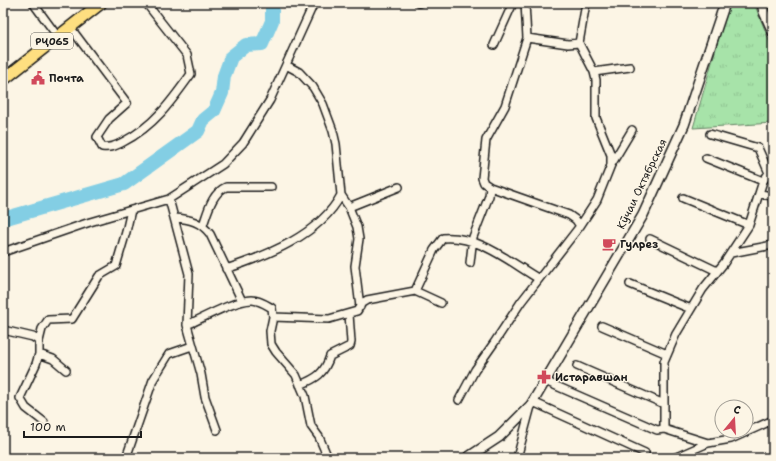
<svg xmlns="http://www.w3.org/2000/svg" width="776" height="461" viewBox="0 0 776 461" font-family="'Shantell Sans',sans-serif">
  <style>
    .grass { fill: url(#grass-tufts); stroke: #628062 }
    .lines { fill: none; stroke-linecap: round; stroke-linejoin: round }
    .river { stroke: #83cee4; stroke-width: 14 }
    .street-casing { stroke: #1c1c1c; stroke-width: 10 }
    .secondary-casing { stroke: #1c1c1c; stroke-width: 12 }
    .primary-casing { stroke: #1c1c1c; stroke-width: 14 }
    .street { stroke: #fcf5e5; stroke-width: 7 }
    .secondary { stroke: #fcf5e5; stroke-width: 9 }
    .primary { stroke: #fedf80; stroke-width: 11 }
    .labels { text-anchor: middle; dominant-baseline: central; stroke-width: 3; stroke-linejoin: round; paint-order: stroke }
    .shield { fill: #fcf5e5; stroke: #5f5d58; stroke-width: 1 }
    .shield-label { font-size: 10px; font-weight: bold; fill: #1c1c1c }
    .poi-label { font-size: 11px; font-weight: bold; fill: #1c1c1c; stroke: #fcf5e5; text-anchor: start }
    .street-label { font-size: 11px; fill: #1c1c1c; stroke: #fcf5e5 }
  </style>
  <defs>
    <pattern id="grass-tufts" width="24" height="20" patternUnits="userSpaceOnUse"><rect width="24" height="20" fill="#a7e3a9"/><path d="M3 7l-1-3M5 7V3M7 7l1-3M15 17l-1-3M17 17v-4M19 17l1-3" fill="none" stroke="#8fc291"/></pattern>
  </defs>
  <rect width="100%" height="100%" fill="#fcf5e5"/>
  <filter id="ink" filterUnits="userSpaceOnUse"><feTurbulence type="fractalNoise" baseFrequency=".025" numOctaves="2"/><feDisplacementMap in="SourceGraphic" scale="8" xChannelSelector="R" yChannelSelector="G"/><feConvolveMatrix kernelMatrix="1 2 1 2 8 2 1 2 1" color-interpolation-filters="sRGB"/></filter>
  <g filter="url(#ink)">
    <path class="grass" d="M729,3H754L773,50V123L693,128Z"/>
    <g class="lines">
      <path class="river" d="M3,219L124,184L198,131L203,120L214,111L222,93L224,76L231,57L246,45L262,44L272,21V3"/>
      <g class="street-casing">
        <path id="street" d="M33,3L58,37
          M418,3H419
          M70,27L127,103L109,119L97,137L102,147C111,148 115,146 123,142C154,126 171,102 191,74L187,55L146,3
          M527,38L568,44L579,43
          M494,45L513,3
          M286,65L299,72L313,87L323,104L333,131L336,144L341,195L349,207L357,227L359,239L355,266L360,307
          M594,72L630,67
          M706,158L763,181
          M611,165L632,130
          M490,187L569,215L576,220L580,226
          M760,194L772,196L773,203
          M683,198L749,225
          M169,199L189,274L187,325L201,374L205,397L217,430
          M349,207L399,187
          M175,218C190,219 201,222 210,234L242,301
          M203,225C208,211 212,193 226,187H271
          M650,239L717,271
          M3,252L90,222L169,199L223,164L243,143L270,100L314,3
          M731,253L773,245
          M470,263L473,237L489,196L490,187L484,183L482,178L486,140L505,106L527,38L525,3
          M226,269C266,256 320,235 341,195
          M630,284L691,309
          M415,291L441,303
          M273,317L329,319L357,311L362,303L367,300L415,291L434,250L443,238C479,235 510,262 539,279
          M187,325C203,318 235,300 252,300C259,300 265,304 272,308L273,317L270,331L271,344L276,352L296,375L305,396L311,426L319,437L328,458
          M602,326L667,354
          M3,330L33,337L39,341
          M39,354L53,359L66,370
          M577,366L664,404
          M545,381L657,430L664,429V362L676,334L703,289L724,263L749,225L763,181L769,173L758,148L710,134
          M300,385C317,378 324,374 330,356L350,346L351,342L349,314
          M459,400L475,370L494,343L521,302L580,226L597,200L611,165V155L596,118V80L594,72L579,43L586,3
          M533,402L645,453
          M44,422L26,408L20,398L36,364L39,354V341L42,329L48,320L72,319L99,276L116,266L126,232L131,210
          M664,429L708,443L731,439L773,420
          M126,458L153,380L169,354L192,346
          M517,458L531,406
          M674,458L708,443"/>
      </g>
      <g class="secondary-casing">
        <path id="secondary" d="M762,3L764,12L773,32
          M467,458L499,437L531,405L643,215L684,125L725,3"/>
      </g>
      <g class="primary-casing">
        <path id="primary" d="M3,80L101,3"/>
      </g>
      <use href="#street" class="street"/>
      <use href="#secondary" class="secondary"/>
      <use href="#primary" class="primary"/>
    </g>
  </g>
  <defs>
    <g id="civic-bare" transform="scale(1.08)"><path d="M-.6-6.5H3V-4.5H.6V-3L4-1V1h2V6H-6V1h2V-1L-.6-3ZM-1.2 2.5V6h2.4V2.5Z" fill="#d1495b" stroke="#fcf5e5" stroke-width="2.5" paint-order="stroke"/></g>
    <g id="cafe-bare" transform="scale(1.08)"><path d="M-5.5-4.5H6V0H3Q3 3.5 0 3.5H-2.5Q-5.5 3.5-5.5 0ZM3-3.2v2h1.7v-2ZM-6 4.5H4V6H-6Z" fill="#d1495b" stroke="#fcf5e5" stroke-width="2.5" paint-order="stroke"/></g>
    <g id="pharmacy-bare" transform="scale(1.08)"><path d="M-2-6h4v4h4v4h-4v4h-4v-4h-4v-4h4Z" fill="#d1495b" stroke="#fcf5e5" stroke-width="2.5" paint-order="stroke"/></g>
  </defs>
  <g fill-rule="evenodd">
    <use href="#civic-bare" x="38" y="78"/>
    <use href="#cafe-bare" x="609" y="244"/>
    <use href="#pharmacy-bare" x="544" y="377"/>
  </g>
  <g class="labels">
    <rect class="shield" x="31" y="33" width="42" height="16" rx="3"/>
    <g class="shield-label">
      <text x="52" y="41">РҶ065</text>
    </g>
    <g class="poi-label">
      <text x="49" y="78">Почта</text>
      <text x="620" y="244">Гулрез</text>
      <text x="555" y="377">Истаравшан</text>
    </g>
    <g class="street-label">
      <text transform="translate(642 184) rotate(-64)">Кӯчаи Октябрская</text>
    </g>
  </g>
  <rect width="776" height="461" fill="none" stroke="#fcf5e5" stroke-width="16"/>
  <rect x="8" y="8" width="760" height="445" fill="none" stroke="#1c1c1c" stroke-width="1.5" filter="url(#ink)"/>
  <g transform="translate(734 419) rotate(18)"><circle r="19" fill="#fcf5e5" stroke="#a29e95"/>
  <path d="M0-3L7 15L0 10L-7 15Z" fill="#d1495b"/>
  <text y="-6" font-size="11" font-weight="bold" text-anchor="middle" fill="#1c1c1c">С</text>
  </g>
  <path d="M24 431v6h117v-6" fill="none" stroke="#1c1c1c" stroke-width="2"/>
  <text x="30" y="431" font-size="12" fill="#1c1c1c" stroke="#fcf5e5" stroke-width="3" paint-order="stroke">100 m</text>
</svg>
